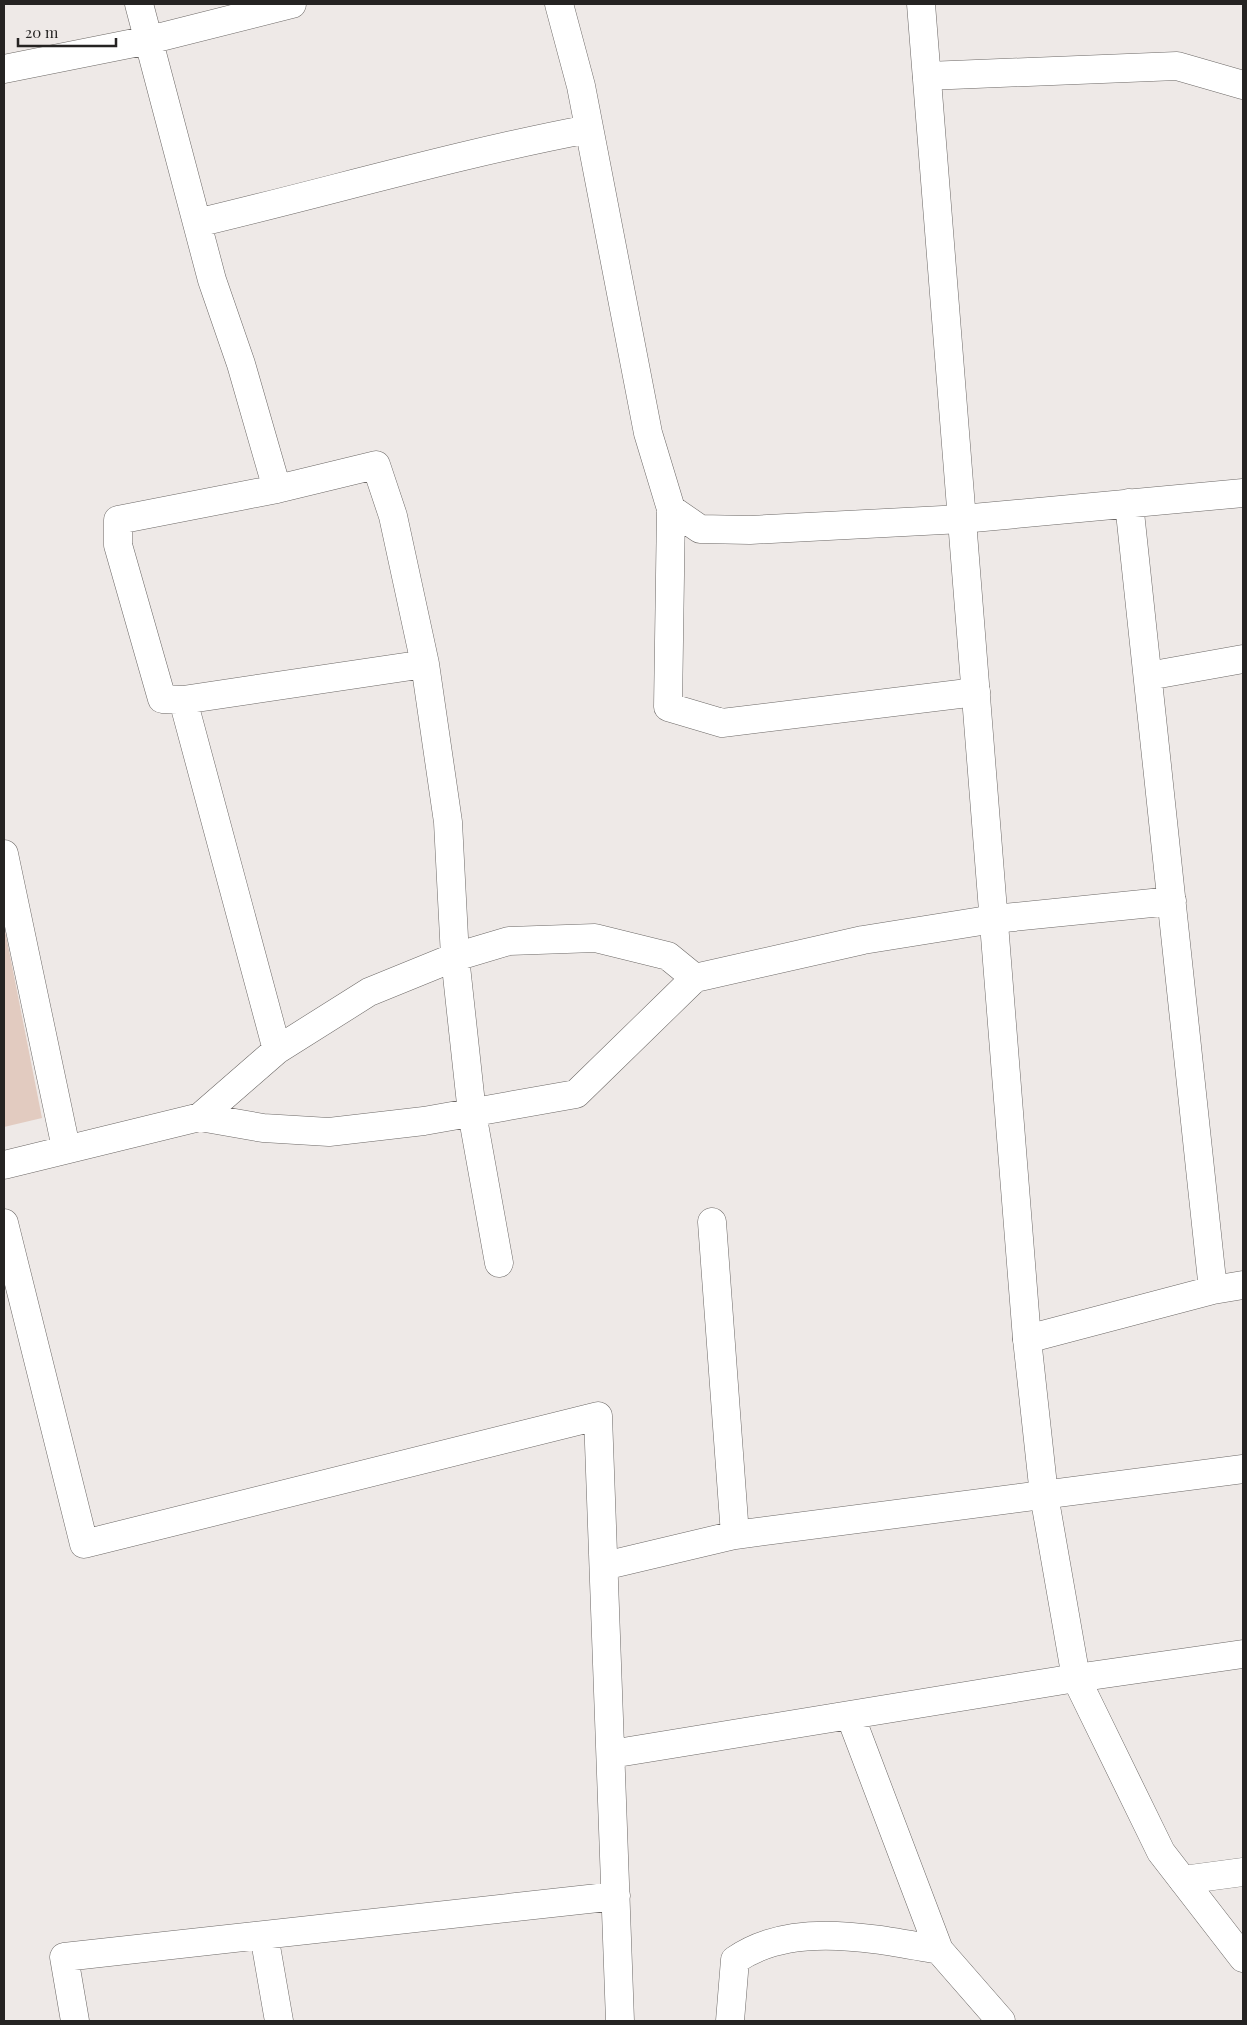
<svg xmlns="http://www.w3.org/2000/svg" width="1247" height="2025" viewBox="0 0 1247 2025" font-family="'Playfair Display',serif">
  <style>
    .green { fill: #e2cbc0 }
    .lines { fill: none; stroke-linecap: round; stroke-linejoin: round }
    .minor-casing { stroke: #6c6866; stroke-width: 29 }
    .tertiary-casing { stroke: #6c6866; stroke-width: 29 }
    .minor { stroke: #fff; stroke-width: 28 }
    .tertiary { stroke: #fff; stroke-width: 28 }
  </style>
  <rect width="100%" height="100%" fill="#eee9e7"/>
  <path class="green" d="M4,925L42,1118L4,1127Z"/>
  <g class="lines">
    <g class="minor-casing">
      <path id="minor" d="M139,4L212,280L241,364L277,489L376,465L393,516L425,664L448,822L455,957L472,1113L499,1263
        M559,4L581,86L648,433L671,509L700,529L750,530L962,519L1243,493
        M4,69L149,40L292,4
        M927,76L1177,66L1243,85
        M197,223C328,192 457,154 589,129
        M277,489L118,520V545L162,699L183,700L425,664
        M1129,503L1213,1290
        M671,509L668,707L722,723L976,692
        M1148,676L1243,659
        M183,700L277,1050
        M4,854L66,1148
        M695,978L863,940L994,919L1172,901
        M4,1165L200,1117L263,1128L329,1132L424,1121L576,1094L695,978L668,956L595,938L509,941L455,957L369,992L277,1050L200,1117
        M712,1222L735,1535
        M4,1223L84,1544L598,1416L620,2021
        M1027,1339L1213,1290L1243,1285
        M604,1566L735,1535L1243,1469
        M850,1715L939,1950L1001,2021
        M611,1754L1076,1678L1243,1654
        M1183,1880L1243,1872
        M264,1935L279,2021
        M75,2021L64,1957L616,1896
        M730,2021L735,1960C792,1920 875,1939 939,1950"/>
    </g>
    <g class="tertiary-casing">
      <path id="tertiary" d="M921,4L1027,1339L1044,1495L1076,1678L1161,1852L1243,1958"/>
    </g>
    <use href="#minor" class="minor"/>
    <use href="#tertiary" class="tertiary"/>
  </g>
  <rect width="1247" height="2025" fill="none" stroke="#252322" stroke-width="10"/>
  <path d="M18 38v8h98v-8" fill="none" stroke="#252322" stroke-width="2.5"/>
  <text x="25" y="38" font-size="15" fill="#252322" stroke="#eee9e7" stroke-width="4" paint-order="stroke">20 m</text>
</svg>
